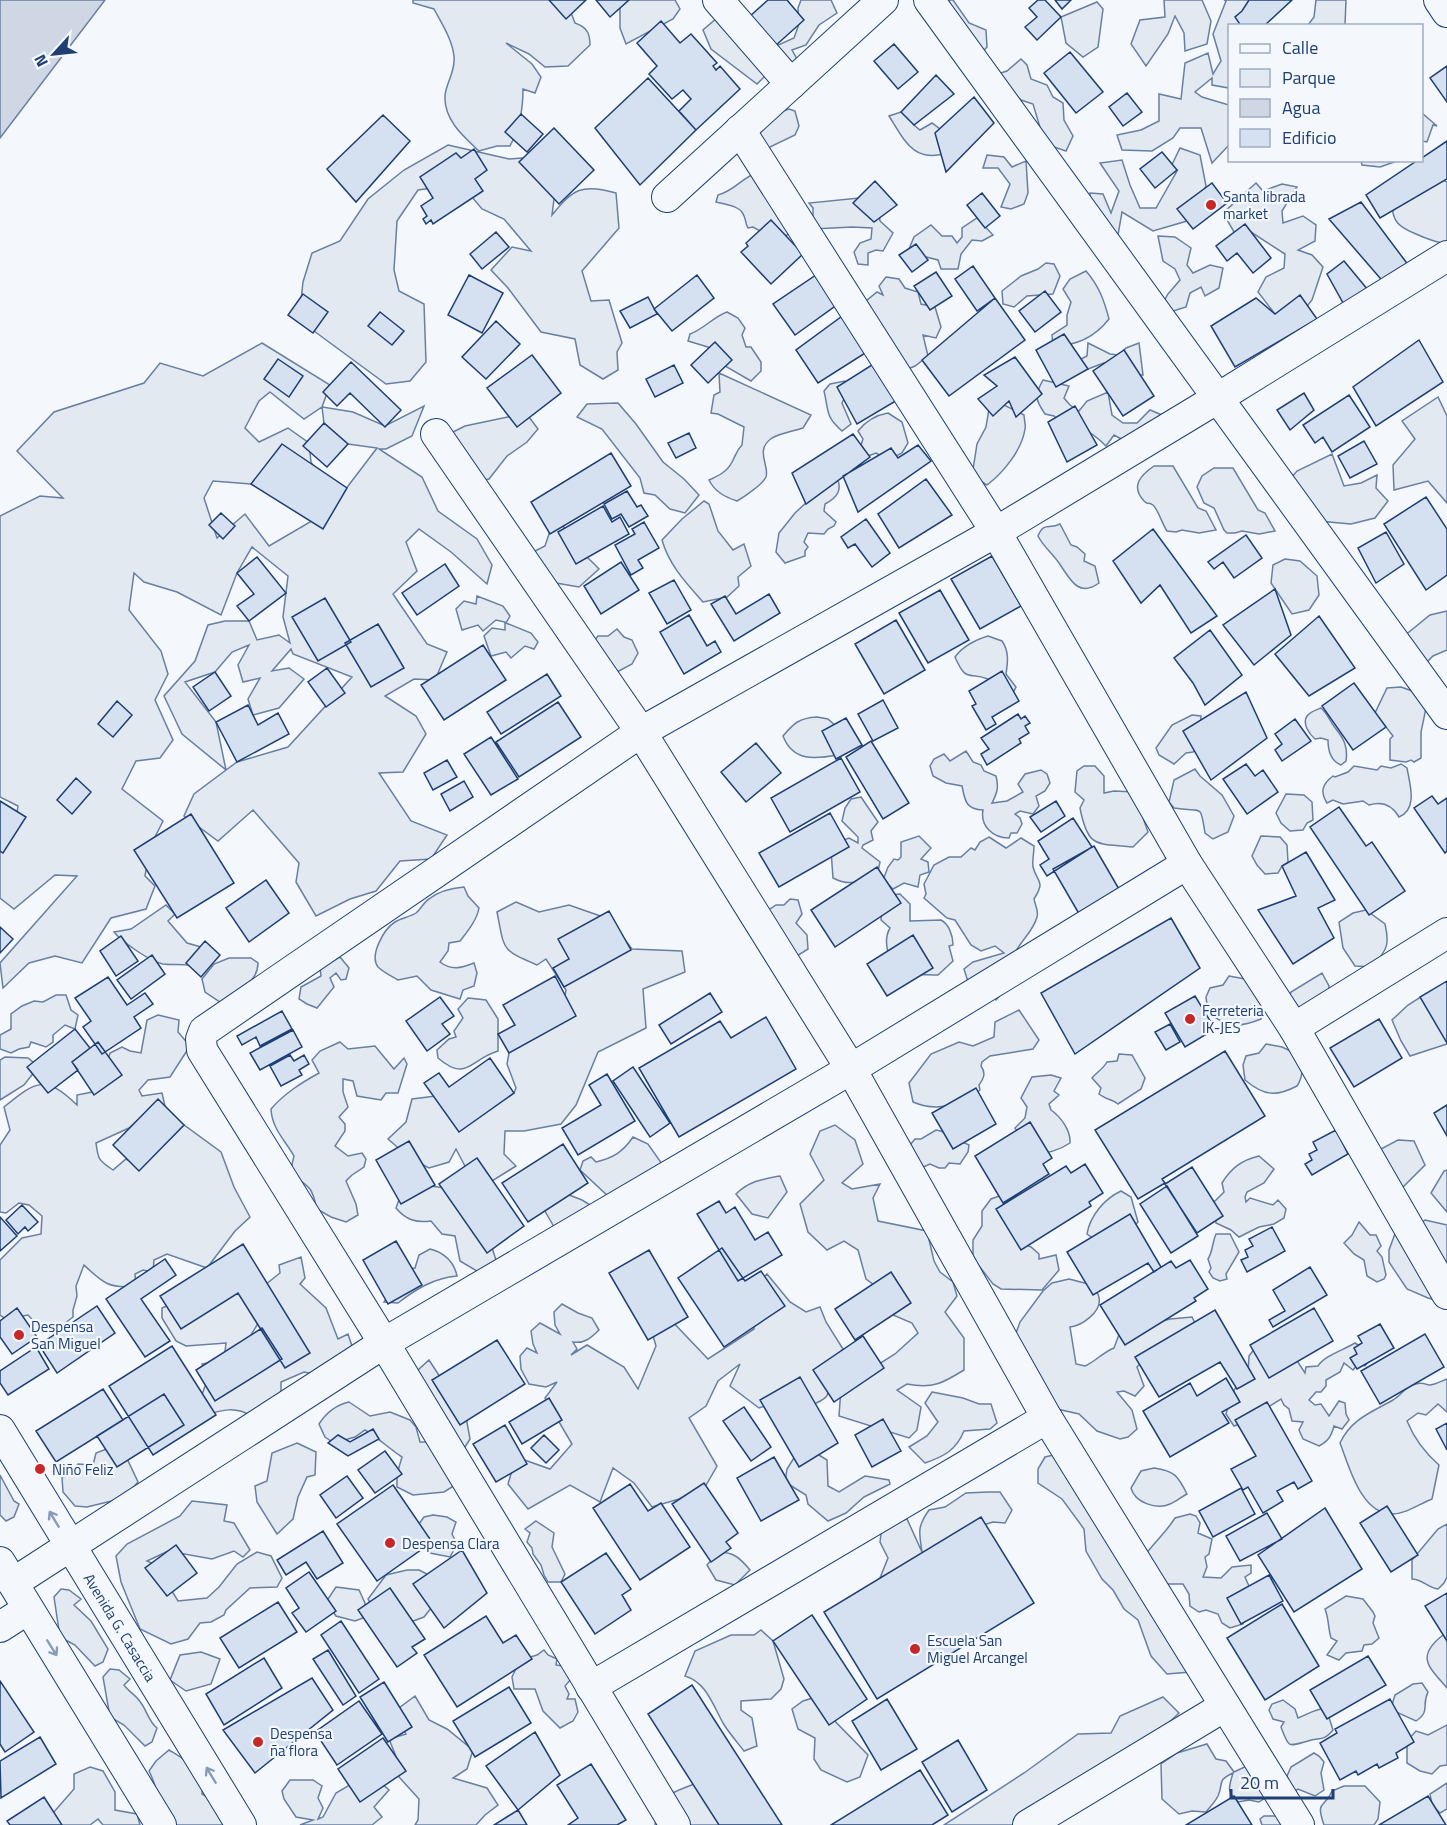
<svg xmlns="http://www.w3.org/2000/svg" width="1447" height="1825" viewBox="0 0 1447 1825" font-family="'Titillium Web',sans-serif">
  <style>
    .green { fill: #e3e9f0; stroke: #687fa3; stroke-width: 1.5; fill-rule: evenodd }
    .water { fill: #cfd7e4; stroke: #687fa3; stroke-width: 1.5 }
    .building { fill: #d5e0f0; stroke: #1d3f73; stroke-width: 1.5 }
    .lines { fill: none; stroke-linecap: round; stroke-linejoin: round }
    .street-casing { stroke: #1d3f73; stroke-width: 32 }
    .street { stroke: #f4f7fb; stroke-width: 30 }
    .oneway { stroke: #889bb7 }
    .poi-dot { fill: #c62828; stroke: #f4f7fb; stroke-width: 2 }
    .labels { text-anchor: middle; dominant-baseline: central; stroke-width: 4.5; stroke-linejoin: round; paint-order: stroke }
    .poi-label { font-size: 15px; fill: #1d3f73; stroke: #f4f7fb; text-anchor: start }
    .street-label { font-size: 15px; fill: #1d3f73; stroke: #f4f7fb }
  </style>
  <rect width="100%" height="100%" fill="#f4f7fb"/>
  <path class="green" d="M413,0H566L575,23C586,27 590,32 590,45L568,66L545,67L529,54L506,43L532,64L541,77L535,93L523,89C523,110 520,128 510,146H497L479,151C464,137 444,120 445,97C445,84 456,72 454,56C452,39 442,24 434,9L413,3Z
    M620,0H675L680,9L673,19L626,44L620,28Z
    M801,0H831L837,13L819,25L806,45L792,50L798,61L764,77L757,84L711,49L703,30L717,18L774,47L794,38L799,24L798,8Z
    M950,0H953L969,23L986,30L987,47L974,62L937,20Z
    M1164,0H1202L1211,21L1207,44L1185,51L1184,33L1175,16L1168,34L1146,66L1131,44L1140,20L1165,17Z
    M1224,0H1249L1241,25L1230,26L1229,88L1212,85V78L1195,92L1202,97L1229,105V145L1212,163L1201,128H1180L1173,138L1152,151L1122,150L1117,135L1141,130L1159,121V94L1181,99L1185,63L1208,53L1213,74L1221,61L1213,34L1226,1Z
    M1316,0H1346L1345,25H1308L1314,17Z
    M1097,2L1103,9L1098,47L1083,57L1066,43L1061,17Z
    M1021,59L1027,65L1031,79L1047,85L1053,97L1063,103L1064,120L1073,136L1066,151L1045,144L1033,104L1021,100L994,75L1007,71Z
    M789,109L795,111L799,126L795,135L768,148L762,147L758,127L780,112Z
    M901,112L910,116L914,125L920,130L932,123L940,129L948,153C913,163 905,141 889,116Z
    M1422,113L1437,126L1433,125L1427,142L1422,141Z
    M448,145L509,159L537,157L558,168L552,215C573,189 582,183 616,193L619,228L582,271L591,301L609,300L622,343L617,352L618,370L603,379L580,365L575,339L541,332L508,288L491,270L512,247L531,251L504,219L482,209L461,184L418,190L397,221L394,270L399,291L424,304L426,362L410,381L386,384L299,320L303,282L312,253L340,241L368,199L404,170Z
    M1180,148L1200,155L1206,186L1187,221L1153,231L1122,212L1118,235L1090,223V193L1103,194L1111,213L1119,191L1100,163L1122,160L1130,185L1140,208H1156L1177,171L1167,175Z
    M987,155L1004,157L1012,167L1026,161L1028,193L1024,204L1011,209L1001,207L1010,184L998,168H983Z
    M1361,161V160L1397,161L1380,167L1362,165Z
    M756,173L790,232L780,242L753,227L748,228C745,223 746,218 743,214C740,206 724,204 716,202L718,195C734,191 742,178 756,173Z
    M1435,175L1447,182V244C1434,242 1427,239 1416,234C1399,227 1392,222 1392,203Z
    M1256,183L1263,191L1282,184L1297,187L1282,211L1283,223L1303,216L1316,225L1315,241L1298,250L1312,255L1323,267L1312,300L1300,315L1275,314L1258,292L1266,277L1284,268L1285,254L1251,232H1234L1223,213Z
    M869,197L878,205L880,221L893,233L883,251L876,250L868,253V265L858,264L854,252L860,243L871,239L872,228L852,227L813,229V208L809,203Z
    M977,218L993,235L982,241L972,240L961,254L958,269H941L938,260L918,255L909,249L914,237L931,225L942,236H952L957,243L962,237V228Z
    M1158,236L1175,237L1191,248L1187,265L1193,273L1210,265L1223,268L1219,288L1205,296L1201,287L1190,293L1186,307L1170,312L1164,301L1168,294L1180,280L1175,269L1163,261Z
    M1046,263L1054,264L1060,276L1053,294L1027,296L1014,307L1003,304L1002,291L1021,276L1038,269Z
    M1086,271C1099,286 1104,300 1109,319C1095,337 1075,346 1053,346L1052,335L1067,325V315L1071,302L1063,289L1070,279Z
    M886,277L899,279L905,288L918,292L921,304L935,307L941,327L936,338L923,335L928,356L915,366L898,373L866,301L877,292L883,295L879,286Z
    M727,312L738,318L745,328L742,335L746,347H751L761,362V371L751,381L725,366L711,348L688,341L690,334C704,329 713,317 727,312Z
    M262,343L330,385L322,407L353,412L385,426L424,406L412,436L386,449H379L422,477L438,511L477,539L492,565L487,584L451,552L419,529L406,542L417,571L393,594L427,644L447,652L435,680L414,679L385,696L416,716L426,734L403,772L379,773L411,821L447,835L431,859L400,861L376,891L350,899L316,916L296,882L299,863L253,810L218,841L184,816L194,794L226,770L182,734L164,696L195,661L208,625L225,621H249L257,640L279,635L290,643L283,617L288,576L252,547L237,573L221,615L177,592L144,582L134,573L129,610L161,651L168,674L155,700L173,740L160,758L136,761L122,789L163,821L150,847L145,876L155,886L146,909L111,918L82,963L55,956L29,963L3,988L0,963L77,876L55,875L14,909L0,898V832L15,825L18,806L0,797V516L40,496L63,498L17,451L54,412L144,383L160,363L203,376ZM270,392L304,419L322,407L324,423L348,444L377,448L329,511L269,546L245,514L217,538L204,498L213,481L251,484L320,477L311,462L309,443L288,428L259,442L245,428L259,401ZM249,645L238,665L243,682L260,678L248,699L253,715L279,708L304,679L289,668L272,671L291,649L293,654L352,677L288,747L237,762L226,770L216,722L185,682L215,672L232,652Z
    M1088,343L1110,354L1119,355L1126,348L1139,343L1143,375C1131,374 1112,375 1104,363L1088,369L1071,370L1073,363L1087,356Z
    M719,373L811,415L803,428C794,431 781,433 772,438C754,450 770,466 766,477C763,484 744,497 737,501C725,497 715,492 709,480C718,476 727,472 732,462C736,455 736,451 742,445L744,427L718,414L711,413L714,395L720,392Z
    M1043,380L1069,386L1064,398L1070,405L1079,411L1087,401L1108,392L1112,415L1123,423H1137L1150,410L1162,415L1125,441L1114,435L1106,446C1094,434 1083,426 1065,427L1054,416L1045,414C1035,399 1034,396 1043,380Z
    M845,381L849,389L842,403L851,424L842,431C825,416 829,412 824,391L830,384Z
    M1438,397L1447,416V503L1428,481L1394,490L1393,465L1415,439L1402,421Z
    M618,403L636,424L663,462L684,479L699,495L685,513L670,509L655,495L644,493L640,478L602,429L577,417L587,404Z
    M1002,404L1024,415C1024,419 1026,425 1025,429C1022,450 1003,473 987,485L972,476L977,444L986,427L989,409Z
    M526,413L538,429L527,442L507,456L489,479L471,483L443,437L465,426Z
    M888,413L902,422L908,443L902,453L888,460L876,453L868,456L861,445L863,439L858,431C866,421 876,415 888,413Z
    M1332,454L1344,486L1361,483L1377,475L1376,488L1388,501L1375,518L1351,524L1318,521L1289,480L1297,471Z
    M1154,466H1173L1198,508L1206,511L1216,530L1199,533L1182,530L1176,532L1167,531C1162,524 1159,511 1153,505C1147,501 1149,506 1144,501C1130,486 1141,475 1154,466Z
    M1214,468H1233L1258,510L1265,513L1275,531L1259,534L1242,531L1235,533H1227L1224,530L1214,508L1204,503L1197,487L1202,476Z
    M836,475C843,490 838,497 825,504L824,511L836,522L834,526L828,529L824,534L808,533L804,542L808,547L805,551V556L785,563L776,552L779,533L795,513Z
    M704,501L709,504L718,531L733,550L744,544L751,566L738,577L739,586L727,597L703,602C686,583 669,565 662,540L682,519Z
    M562,523C572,547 582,551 599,569L579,587L556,583L532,562L535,551L545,546L551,528Z
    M1060,524L1071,545L1077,547L1085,554L1084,561L1095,566L1099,583C1078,598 1070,579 1059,563C1052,553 1043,546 1038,536C1044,521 1049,530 1060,524Z
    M1285,559L1300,561L1317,576L1319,595L1309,610L1292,614L1271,583L1273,565Z
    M477,596L503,606L510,616L506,623L531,633L538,642L534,649L525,646L511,658L506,652L491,656L484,636L492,628L505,630V622L496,620L483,631L478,625L462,630L456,609L464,601L476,604Z
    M1447,611V650L1433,656L1417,672L1393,645L1430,615Z
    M617,629L624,637L632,640L638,653L632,664L617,672L591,645L598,636H608Z
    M988,636L1002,641C1009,651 1008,661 1006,674L1016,687L1014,691C1000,692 1000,684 988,679C968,671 967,684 955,657C963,646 975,640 988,636Z
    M1401,687L1412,691L1426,708L1421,732V758L1414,762L1411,760L1406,762L1390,760V739L1393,736L1375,713L1387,688Z
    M1321,708C1328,714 1330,722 1336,729C1344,739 1348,747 1346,761L1341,765C1331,761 1328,750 1328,740L1321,738L1315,739C1309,734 1302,723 1307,716C1310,712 1316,710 1321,708Z
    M1192,715L1201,716L1199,747L1193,752L1186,753L1174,764L1159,755L1156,748L1172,725Z
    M817,717L828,719L839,729L838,755C815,759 793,762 783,736C794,723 799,718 817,717Z
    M966,751L973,762L981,765L984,771L996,776C999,788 997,793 992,803L1007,801L1023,792L1018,784L1025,774L1041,770L1047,774L1050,783L1045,791L1036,796L1039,806L1033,814L1020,811L1015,814L1020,818L1022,824L1017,833H1011L1009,838C993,838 980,826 983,810C965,809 965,800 962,786L946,783L933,776L930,766L934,759L944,754L950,761Z
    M1401,764L1407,768C1410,785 1418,809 1399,817C1392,805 1382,801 1369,805L1363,801L1343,804L1333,800L1327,803C1320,792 1322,784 1333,776L1335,777L1348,772L1354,766L1377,770L1381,766L1391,768Z
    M1084,766H1095L1104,776V793L1114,791L1135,792L1148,816L1143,818L1148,832L1133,847C1096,843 1088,849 1080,808L1084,800L1075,792L1077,771Z
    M1195,769L1200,776L1222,795L1234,816L1228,832L1213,839L1205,833C1200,802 1203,813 1174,808L1169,802L1174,780Z
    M1286,794L1304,795L1312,802L1313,820L1307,823L1303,830L1290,831L1281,823L1276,813Z
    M861,797L878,822L871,831L873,840L863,845L862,848L880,862L878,871C859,880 853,888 833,878L831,850L836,843L849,838L858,843V837L842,821L845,808L851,799Z
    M919,836L931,848L921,859L928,862L929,872L920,875L918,887L904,883L893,889L883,880L888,867L894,859L898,860L901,857V842Z
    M1261,836L1280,837L1287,845L1288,862L1282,866L1278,873L1265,874L1257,865L1252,856Z
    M989,837L1006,848L1021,838L1034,846C1034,853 1032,861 1033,867C1037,883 1046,880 1034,899C1035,905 1039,911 1037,917C1033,932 1021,940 1015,953C1007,973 1013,983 996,1000L992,995L969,985L964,969L973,962L1004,953L995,946L981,951L971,945L955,920L947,918L924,898L926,894L924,884L934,865L949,857H961L971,848L975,850L980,842Z
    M464,887L468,896L479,908C477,920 467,932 460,941L449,943L448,951L440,962C452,971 461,968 474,963L477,973L474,986L463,990L460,999L431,990L417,976L398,980C391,976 383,972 378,967C369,955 384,929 395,922C401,918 410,917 416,913C421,909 424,902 429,899C439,891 452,888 464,887Z
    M900,894L910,904V921L941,920C949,924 953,936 953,945L949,946L953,961L938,975C928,974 909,976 901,970C887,962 883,940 890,928L881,920L882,907L889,895Z
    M790,899L798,900L802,914L796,923L807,935L808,949L797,956L767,911L776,905H784Z
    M516,902L539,912L569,905L609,919L632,949L682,951L685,972L643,989L646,1028L598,1052L576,1105L561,1124L524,1131H505L504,1154L516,1166L492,1181L467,1170L456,1149L449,1162L429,1168L410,1158L388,1139L406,1122L412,1099L436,1096L486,1112L514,1093L516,1088L507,1064L510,1048L562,1011L566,990L546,959L537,965C500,949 505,951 497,912Z
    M166,905L175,914L168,921L187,943L201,947L188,965C180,964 172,965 163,964C151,962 122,942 114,932L131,929Z
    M1366,910L1385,924C1390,945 1387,949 1373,967L1355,966L1343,948L1339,922L1353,913Z
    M340,957L349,968L346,979L341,980L336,973L330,978L334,987L317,1008L307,1004L299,999L301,987L321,976L320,967Z
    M229,958H251L258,963C258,984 235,992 220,1002L205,992L202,979L214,964Z
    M1322,973L1329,986L1328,1000L1306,1016L1289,998L1291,992Z
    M1229,976L1245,979L1265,1006L1261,1019C1239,1028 1227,1028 1208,1012L1206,997L1210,988L1223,985Z
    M1427,993L1444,1023L1447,1044L1410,1056L1401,1041L1392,1020L1408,1005Z
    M56,995H66L71,1010L78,1015L75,1029L65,1025L53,1035V1042L46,1047L31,1042L29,1047L19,1049L11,1053L0,1049V1035L11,1029V1014L22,1006L34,1001L43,1002Z
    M468,998L486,1000L498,1019V1051C470,1059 467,1083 438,1058L437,1050L449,1039L456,1037L454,1031L463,1018L458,1009Z
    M1019,1010L1039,1040L1033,1049L990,1056L982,1062L981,1066C986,1073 984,1078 979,1085L980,1090C960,1106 936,1112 913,1102L909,1083L931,1054L959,1042L973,1046L994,1037L995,1022Z
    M158,1015L179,1020L178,1032L190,1046L170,1077L148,1080L139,1090L142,1096L162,1093L165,1106L156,1113L137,1121L129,1128L96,1143C98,1159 98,1160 113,1170L126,1159L141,1167L184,1125L221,1152L234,1187L250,1217L235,1231L207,1268L167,1254L154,1260L153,1272L143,1270L135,1274L136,1286C109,1289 103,1283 84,1265L76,1286L77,1296L73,1310V1317C64,1325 54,1331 42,1330L28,1315L6,1319L0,1315V1260L22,1238L41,1234L42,1216L29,1205L19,1203L6,1213L0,1212V1145L10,1130L4,1107C36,1081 45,1074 77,1105V1095L92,1092L107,1064L110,1053L122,1047L130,1051L141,1053L147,1020Z
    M340,1042L348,1049L375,1046L394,1069L404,1058L407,1064L398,1093H386L381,1100L357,1096L353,1081L343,1079V1092L348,1107L339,1117L345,1124V1131L335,1146L348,1156L362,1153L366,1159L364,1167L352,1175L346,1181L356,1204L358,1215L346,1222L331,1217L317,1209C315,1202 314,1195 310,1189C298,1175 287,1180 294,1156C285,1140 272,1129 271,1109C285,1093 301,1083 319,1073L312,1060L320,1051Z
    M1266,1044L1282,1047L1297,1054C1303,1066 1304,1075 1297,1086C1276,1097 1264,1096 1245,1080L1243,1065L1246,1056L1259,1053Z
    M1119,1054L1132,1055L1145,1078L1141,1089L1118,1104C1114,1100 1105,1099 1099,1094L1101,1088L1092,1078C1097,1072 1103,1069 1107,1062L1117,1061Z
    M5,1057L28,1058L34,1063L35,1071L24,1085L0,1100V1060Z
    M1051,1075L1061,1078L1054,1091L1059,1095L1049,1104L1051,1110C1061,1117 1071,1131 1070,1143C1058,1151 1048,1153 1033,1154L1015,1128L1025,1118L1027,1107L1021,1098L1032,1077Z
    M835,1125L855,1140L863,1164L842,1183L852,1189L880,1184L873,1198L878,1221L927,1231L934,1261L940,1272L953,1282L957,1296L945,1312L964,1338V1370C943,1383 933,1389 907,1384L897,1390L921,1407L917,1430L909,1438L839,1416L841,1388L895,1354L918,1333L912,1323L893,1315L882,1291L866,1279L858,1250L844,1241L827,1250L808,1232L800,1204L824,1180L810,1154L820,1131Z
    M936,1130C949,1132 957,1140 969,1145L968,1152L960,1164L949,1163L945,1168H939L930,1164L921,1168L909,1146L915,1139H921Z
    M633,1137L648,1144L662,1164L608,1196L580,1170L583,1161L591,1157L596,1162C613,1158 623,1152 633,1137Z
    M1398,1140L1414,1141L1425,1165L1401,1189L1379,1150Z
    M1259,1156L1274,1169L1264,1183L1247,1192L1245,1197L1246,1202L1250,1198L1273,1205L1278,1200L1286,1209L1284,1218L1274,1224L1259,1227L1239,1237L1231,1230L1216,1223L1214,1202L1224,1192L1222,1183C1231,1168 1242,1160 1259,1156Z
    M1447,1170V1212L1431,1193L1444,1171Z
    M780,1176L787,1192L768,1218L752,1214L736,1194C749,1181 763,1179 780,1176Z
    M414,1184L454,1189L483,1220L496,1260L482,1274L460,1261L455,1236L442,1234L431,1221C416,1223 406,1220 396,1208L401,1194Z
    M559,1191L582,1200L595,1208L557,1232L542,1206Z
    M1121,1191L1131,1197L1138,1222L1127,1232L1098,1242L1087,1234C1090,1216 1104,1199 1121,1191Z
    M1002,1195L1009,1207L1022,1243L1031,1247L1039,1254V1259L1056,1255L1059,1270L1042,1290L1001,1289L993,1284L973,1258V1240L982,1226V1211L991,1199Z
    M1425,1220L1447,1225V1303L1428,1298L1407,1289L1389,1262V1250L1396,1231L1420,1224Z
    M1359,1222L1370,1235H1376L1381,1246L1377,1251L1382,1257L1386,1275L1384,1279L1377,1282L1367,1276L1364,1260L1354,1254L1344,1243L1352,1235Z
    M1216,1234H1230L1239,1252L1226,1274L1227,1279L1220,1281L1213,1278L1209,1272L1211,1268L1208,1259C1213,1251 1212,1243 1216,1234Z
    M430,1249C445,1253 454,1262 457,1276C434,1278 416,1289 398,1303L384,1302L403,1270L415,1268L419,1255Z
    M301,1257L305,1278L300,1284L326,1308L338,1339L348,1334L354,1352L314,1374L304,1372L281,1382V1394L251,1416C236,1406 222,1410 205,1415L199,1403L208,1378L202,1364L224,1360L226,1343L186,1346L176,1341L162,1318V1308C187,1297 212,1294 238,1293L260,1320L251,1335L281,1339L255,1293L280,1273L279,1265Z
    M767,1274L790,1302L806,1312L820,1307L826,1322L843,1349C839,1355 831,1362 829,1369C822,1391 841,1394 809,1406L795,1396L759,1408L730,1386L740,1364L718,1381L706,1406L689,1418L717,1466L705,1487L679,1499L652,1507L634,1483L613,1468L600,1502L570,1485L528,1509L508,1484L516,1457L550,1469L572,1444L545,1398L557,1382L546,1387L529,1384L521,1369L520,1356L527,1348L537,1353L533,1344L531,1331L540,1323L560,1334L555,1325L554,1312L562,1304L578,1313L592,1318L599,1330C591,1338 584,1344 573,1342L577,1349L571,1355L587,1345L624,1367L638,1389L656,1346L651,1329L668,1317L708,1359L754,1329L753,1289Z
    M1069,1279L1092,1285C1095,1289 1099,1294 1099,1298C1102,1312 1081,1326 1070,1327L1076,1364L1085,1366C1096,1361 1102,1353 1114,1348L1120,1332L1170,1319L1192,1317L1198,1329L1145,1359L1137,1367L1144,1386L1135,1396L1124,1391L1117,1392L1132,1410L1137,1429L1128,1437L1120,1439L1097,1431L1079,1414L1057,1409L1015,1336L1020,1322L1043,1291L1052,1283Z
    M1355,1343L1369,1352L1368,1362L1365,1366L1358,1364L1353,1370L1344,1363L1340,1372L1326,1380V1386L1321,1392H1316L1309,1400L1315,1405L1321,1404L1329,1416L1339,1401L1345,1403L1346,1414L1349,1420L1342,1429L1334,1426C1331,1437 1328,1441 1319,1446L1303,1439L1299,1430L1303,1422L1292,1421L1289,1409L1284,1405L1281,1399L1243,1423L1234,1426L1226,1414C1230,1396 1234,1386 1248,1374L1249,1356L1255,1348L1290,1350L1305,1373L1306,1367L1318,1366C1325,1355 1344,1350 1355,1343Z
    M429,1360L466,1417L470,1439L460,1455L422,1388L418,1370Z
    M1447,1379V1412L1438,1404L1426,1415L1418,1413L1407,1421C1414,1438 1424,1452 1439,1465L1432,1499C1419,1504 1406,1514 1392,1514C1361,1514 1349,1466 1340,1443C1351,1419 1372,1412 1393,1400C1402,1395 1405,1386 1416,1384C1421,1382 1425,1384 1429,1385C1436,1385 1441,1381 1447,1379Z
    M932,1392L963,1398L979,1404H991L997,1423L990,1429L964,1431C956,1450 945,1456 925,1463L909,1447L927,1436L938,1422L925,1403Z
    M349,1402L370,1416L390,1412L410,1420L416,1427L420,1442H434L460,1464L452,1487L444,1492L413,1495L397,1487V1474L402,1457C388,1448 380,1439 365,1430L355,1437L334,1443L325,1437L319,1424C326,1413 336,1405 349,1402Z
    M297,1443L316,1452L315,1475L307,1477L298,1497L293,1519L277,1534L257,1502L255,1486L267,1481L272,1453Z
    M112,1447L122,1448L138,1482L124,1498L87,1507L75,1506L63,1492L62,1477L67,1476L78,1464L93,1465L96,1453Z
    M814,1452L827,1460L828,1486L839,1492L865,1476L889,1480L890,1484L864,1497L846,1513L828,1521L808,1504L806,1495L785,1482L787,1469L797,1453Z
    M1062,1453L1190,1672L1167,1674L1151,1656L1138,1620L1124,1609L1113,1590L1102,1579L1086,1551L1084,1529L1062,1499L1038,1483V1469L1045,1457Z
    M1154,1468C1175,1471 1178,1476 1187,1494C1181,1497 1176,1502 1170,1504C1157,1510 1135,1503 1131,1488L1141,1471Z
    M0,1475L14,1501L19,1504L14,1517L6,1521L0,1515Z
    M988,1492H1000L1012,1510L1005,1523L993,1522L983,1525L880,1578L888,1558L880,1542L882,1526L907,1519L922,1552C919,1532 917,1527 929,1510L945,1507L966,1493Z
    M192,1501L227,1505L224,1521L234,1523L250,1550L243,1557L234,1551L212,1559L168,1551L147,1561L156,1565L178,1601L207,1598L219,1587L237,1564L257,1552L271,1556L282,1578L277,1587L250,1588L226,1610L224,1615L211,1622L200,1623L188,1639L171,1644L140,1629L121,1582L116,1556L127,1544L180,1516Z
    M1190,1514L1196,1516L1200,1523L1198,1533L1212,1539L1209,1554L1205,1557L1207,1567L1203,1577L1221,1578L1232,1567L1251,1565V1573L1245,1577L1249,1586L1243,1624L1230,1628L1222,1623L1218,1614L1206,1610L1199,1612L1190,1606L1189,1594L1183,1584H1166L1143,1558C1153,1543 1165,1534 1175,1518Z
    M433,1515L447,1517L456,1522L452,1534L457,1544L450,1557L430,1553L418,1536L416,1528L424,1517Z
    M536,1521L554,1533L552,1547L565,1574L561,1582H548L544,1575L541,1565L533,1554L532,1548L527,1542L530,1533L525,1529Z
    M1447,1524V1577L1444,1583L1438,1589C1428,1588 1422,1579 1412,1579V1560L1438,1529Z
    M718,1552C734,1552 740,1558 750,1570L735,1585L716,1580L707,1565Z
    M407,1570H419L429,1575L439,1598L424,1617L408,1623L378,1616L368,1599L386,1575Z
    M336,1587L359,1590L365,1603L363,1618L355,1621L336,1616L326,1602Z
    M61,1589L69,1590L81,1599L74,1605L91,1621L108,1649L103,1662L95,1666L75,1645L60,1637L54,1597Z
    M1346,1596L1363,1599L1373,1612L1375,1616L1373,1623L1379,1638L1372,1644L1364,1645L1362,1651L1346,1653L1339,1660L1327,1655L1337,1641L1331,1638C1328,1628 1329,1619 1325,1609Z
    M761,1630L773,1641L784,1679L781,1689L771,1699L741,1701V1710L752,1718L757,1746L744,1751C737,1742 729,1733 723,1723C713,1705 706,1682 685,1676L695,1651L731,1635H754Z
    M1443,1635L1447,1637V1688C1429,1667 1415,1657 1443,1635Z
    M544,1650L548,1655L557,1659L556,1665L562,1666L571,1679L565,1686L569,1694L567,1699H575L578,1712L573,1721L560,1728L543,1711L535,1689H514L512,1677L520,1660L537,1655Z
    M201,1652L220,1659L211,1684L186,1691L170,1680L180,1655Z
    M110,1669L119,1670L130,1679L124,1685C129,1692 137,1696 141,1703C147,1711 149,1722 157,1728L152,1742L145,1746L124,1725L110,1717L103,1677Z
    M1422,1683L1428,1692C1421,1706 1431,1711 1416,1721L1396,1712L1392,1705L1395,1695L1413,1684Z
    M415,1696L429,1720L447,1729L473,1750L467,1769L453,1778L487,1788L498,1805L485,1815L476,1825H415L418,1820L419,1799L399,1777L397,1759L389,1739L406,1734L395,1718L399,1708Z
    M819,1696L824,1710L868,1755L860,1777L847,1782L821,1770L814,1759L815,1738L798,1729L792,1709L803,1701Z
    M1163,1697L1179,1713L1155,1736L1019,1825H944L1024,1773L1078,1734L1111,1733L1120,1716Z
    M1283,1700L1295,1709L1298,1718C1308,1714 1315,1709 1326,1708L1333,1730C1323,1742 1320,1737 1308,1741C1287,1747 1289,1748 1281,1727L1284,1722L1273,1719L1269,1710L1272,1704Z
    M1447,1725V1765L1440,1766L1432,1774L1420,1771L1407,1763V1741L1416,1731L1428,1735Z
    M1207,1744L1216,1759L1226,1761L1234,1772L1251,1764L1268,1796L1259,1802L1249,1800L1238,1802C1226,1791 1229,1787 1233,1773C1216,1781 1224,1783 1218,1796C1215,1802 1210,1807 1206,1812L1192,1811L1179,1814L1162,1799L1161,1764L1177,1753Z
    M169,1750C187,1761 205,1770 202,1794L215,1801L226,1825H166C160,1807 158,1788 149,1771L156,1761Z
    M1314,1753L1319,1756L1324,1762L1321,1773L1324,1790L1315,1796L1298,1789L1293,1792L1287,1776L1291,1767Z
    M90,1767L103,1771L115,1792V1810L137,1814L140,1825H103L98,1819L90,1825H60L53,1813L74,1789V1774Z
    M370,1773L389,1790L374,1807L382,1817L372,1825H300L313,1820L296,1817L284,1799L282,1791L290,1780H313L322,1786L318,1798L323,1808L318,1819L323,1817L336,1793Z
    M703,1780L745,1825H655C657,1790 677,1793 703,1780Z
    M1447,1783V1809L1440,1813L1432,1805L1430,1794Z
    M1344,1786H1365L1380,1802L1378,1819L1374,1825H1324C1315,1799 1325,1809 1332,1791Z
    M1264,1816H1281L1283,1825H1262L1260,1819Z"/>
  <path class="water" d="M0,0H105L0,138Z"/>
  <path class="building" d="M549,0H586L566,19Z
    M596,0H629L610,17Z
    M768,0H787L804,20L774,47L749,17Z
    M1038,0H1045L1061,17L1037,40L1025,27L1037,17L1029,8Z
    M1055,0H1071L1062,9Z
    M1249,0H1292L1264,26H1241L1235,17L1242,11Z
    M661,21L680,43L691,34L717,63L713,66L716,70L720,66L740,89L696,130L679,111L691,99L683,90L672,99L649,74L657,66L637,43Z
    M894,44L918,72L898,89L874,61Z
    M1070,52L1103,92L1076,113L1044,73Z
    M1447,66V102L1430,78Z
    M936,75L954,94L914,125L901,112Z
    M648,78L696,130L640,185L595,128Z
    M1127,93L1142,112L1123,126L1109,107Z
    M974,97L994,123L946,172L935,133Z
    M521,114L543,134L527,152L505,132Z
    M383,115L410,141L356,202L327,169Z
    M554,128L594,170L559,204L519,162Z
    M1447,141V179L1380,218L1366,195L1418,160H1422V158Z
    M474,149L487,170L475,179L483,191L433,224L431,220L426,224L423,219L427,216L421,206L433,198L420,177L456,153L461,158Z
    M1162,152L1177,170L1155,188L1140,169Z
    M875,181L897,205L874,222L853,203Z
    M1212,183L1227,203L1193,229L1177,209Z
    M982,193L1000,216L985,228L967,205Z
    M1361,202L1409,266L1386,285L1329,219Z
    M771,220L803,254L771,284L741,252L748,246L746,243Z
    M1245,224L1271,258L1253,273L1237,253L1227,261L1216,246Z
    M496,232L509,247L482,269L470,254Z
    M916,244L928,260L912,272L899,255Z
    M1344,261L1368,290L1347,310L1327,274Z
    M973,266L995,298L977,311L955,279Z
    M936,272L952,296L930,310L914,286Z
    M469,275L503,293L482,333L448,315Z
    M697,275L714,298L672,331L654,309Z
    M816,275L838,304L795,335L773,304Z
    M1045,291L1061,312L1035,332L1019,311Z
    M303,294L328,312L313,333L288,315Z
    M1300,295L1317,319L1235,367L1211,326L1256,298L1275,314Z
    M648,297L657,314L630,328L620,311Z
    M995,298L1025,340L949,396L922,360Z
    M380,312L404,331L392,345L368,326Z
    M845,314L870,350L818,383L796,350Z
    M496,321L520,344L486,379L462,357Z
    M1064,334L1088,369L1056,387L1036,350Z
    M1419,340L1443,382L1376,426L1353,387Z
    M715,342L732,360L708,383L691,365Z
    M1124,350L1154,396L1123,416L1093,371Z
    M532,355L561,393L517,427L487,388Z
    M1015,357L1042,394L1016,417L1009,401L993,416L978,399L997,386L984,375Z
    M278,359L303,376L289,397L264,379Z
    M351,362L401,410L385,427L350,393L337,406L323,392Z
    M875,363L899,399L857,424L837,387Z
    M674,365L683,383L655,397L646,379Z
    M1304,393L1314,410L1290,430L1277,410Z
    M1349,395L1370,427L1332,452L1323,437L1315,443L1303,425Z
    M1075,406L1097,445L1067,462L1048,422Z
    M324,423L348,444L327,467L303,446Z
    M689,433L696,448L676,458L668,443Z
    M853,434L870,457L806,504L792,473Z
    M1364,441L1377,464L1350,478L1338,456Z
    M282,444L347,488L323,529L251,484Z
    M918,445L931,461L858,512L843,476L891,448L898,458Z
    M611,453L631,486L550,534L531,502Z
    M926,479L952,515L899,548L878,514Z
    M627,491L637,507L641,505L648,516L629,527L621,514L612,519L604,504Z
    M1426,497L1447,529V575L1426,590L1384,524Z
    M603,506L612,522L620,517L629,534L576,564L558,532Z
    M221,513L235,526L223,539L209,525Z
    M866,519L890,553L872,567L855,544L848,548L841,537Z
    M644,522L659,548L638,560L643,568L631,575L615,545L635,534L632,529Z
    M1153,529L1217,616L1191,633L1160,585L1141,603L1113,561Z
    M1386,532L1404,564L1376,583L1358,548Z
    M1246,535L1262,558L1234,578L1223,562L1214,569L1208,562Z
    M992,556L1021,606L980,629L951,579Z
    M257,557L286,593L249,621L237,606L254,594L237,573Z
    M621,562L639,590L601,614L584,586Z
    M445,564L459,586L417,615L402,593Z
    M674,580L691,610L667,624L649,593Z
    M1275,589L1291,635L1254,665L1223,625Z
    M940,590L969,640L928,663L899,613Z
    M769,594L780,613L734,641L711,604L725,596L736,614Z
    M325,598L351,642L318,661L292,617Z
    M689,615L707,646L715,641L721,652L684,674L660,632Z
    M1319,616L1355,668L1309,696L1275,654Z
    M896,620L925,670L884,694L855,644Z
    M378,624L404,668L371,687L345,643Z
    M1210,630L1242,675L1205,705L1193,683L1174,658Z
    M483,645L506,680L444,720L421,685Z
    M327,668L345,693L326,707L308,682Z
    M1002,671L1019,701L992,717L996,724L986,730L972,706L976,704L969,691Z
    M215,672L231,696L209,711L193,687Z
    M547,674L561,696L501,734L487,712Z
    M1354,683L1386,727L1353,750L1322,706Z
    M1246,692L1267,738L1211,780L1183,731Z
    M883,700L898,728L873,741L858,714Z
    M117,701L132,715L113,737L98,724Z
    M558,702L581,737L519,777L496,742Z
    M248,705L258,725L278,713L289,734L237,762L216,722Z
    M1018,714L1021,719L1025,716L1030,723L1025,726L1029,733L1019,739L1021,743L987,765L981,754L989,749L981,738Z
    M846,718L862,745L836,759L822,731Z
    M1295,719L1311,741L1282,761L1275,750L1282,744L1275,734Z
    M491,737L518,779L491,795L464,754Z
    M871,741L909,803L883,819L846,757Z
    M756,743L781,773L746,802L721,772Z
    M841,758L860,792L790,832L771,798Z
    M447,760L457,777L433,790L424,773Z
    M1246,764L1255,776L1263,770L1278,792L1247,814L1223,779Z
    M76,778L91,792L72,814L57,800Z
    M464,781L473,797L450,811L441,794Z
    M1432,796L1438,804L1447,798V851L1445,853L1414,808Z
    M0,801L26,817L3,853L0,851Z
    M1056,801L1065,816L1041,832L1030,817Z
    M1339,807L1366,846L1372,842L1405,891L1369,915L1310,827Z
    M830,813L849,847L779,887L759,853Z
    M191,814L234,883L177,918L134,850Z
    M1073,818L1092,847L1047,876L1040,865L1049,859L1038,841Z
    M1094,846L1123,896L1082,919L1053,869Z
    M1306,852L1335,900L1318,908L1334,938L1293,964L1258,910L1296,896L1282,866Z
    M877,867L901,903L835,947L811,910Z
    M266,880L289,913L249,942L226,908Z
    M609,911L631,950L564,987L553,968L569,959L558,939Z
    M1171,918L1200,968L1075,1054L1041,993Z
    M0,927L13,939L0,953Z
    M913,935L933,968L887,996L867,964Z
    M121,936L138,961L116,976L100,951Z
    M205,941L220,955L201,977L186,963Z
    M152,955L165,974L131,999L117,980Z
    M555,976L576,1016L509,1053L498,1034L515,1025L503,1005Z
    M108,977L127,1005L145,993L153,1004L134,1017L141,1028L102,1054L83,1027L91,1021L75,998Z
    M1447,981V1043L1420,997Z
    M710,993L722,1012L671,1044L659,1025Z
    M1195,996L1215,1029L1185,1047L1165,1013Z
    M440,997L454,1016L442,1024L450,1034L427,1051L406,1021Z
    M282,1011L292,1029L260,1046L256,1037L242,1045L237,1036Z
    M766,1017L796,1069L679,1137L639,1068L720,1021L731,1038Z
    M1379,1019L1402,1058L1354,1087L1330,1048Z
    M1170,1024L1180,1042L1166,1050L1155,1032Z
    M75,1029L90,1048L72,1062L78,1070L48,1093L27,1067Z
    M293,1030L302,1047L260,1070L250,1053Z
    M98,1042L122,1075L94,1095L72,1062Z
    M1225,1051L1265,1116L1162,1179L1165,1183L1138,1199L1095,1130Z
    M290,1055L294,1061L304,1055L309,1064L299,1070L302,1075L281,1086L270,1066Z
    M490,1058L514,1093L459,1132L424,1083L439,1073L449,1087Z
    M633,1067L670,1123L650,1137L613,1081Z
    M607,1074L635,1121L578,1155L562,1128L601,1105L589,1085Z
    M976,1088L996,1124L953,1149L932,1113Z
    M158,1099L184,1125L139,1171L113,1145Z
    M1447,1105V1136L1434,1113Z
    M1030,1122L1052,1158L1043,1164L1049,1174L1003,1203L975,1156Z
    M1336,1130L1348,1154L1312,1175L1305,1164L1312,1160L1309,1154L1317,1150L1313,1142Z
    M409,1141L435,1185L401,1204L376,1160Z
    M563,1144L588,1183L528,1222L502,1183Z
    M477,1158L524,1226L487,1253L439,1184Z
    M1085,1164L1103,1193L1089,1202L1091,1206L1021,1250L996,1209L1066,1166L1071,1173Z
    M1192,1167L1223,1216L1197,1233L1165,1184Z
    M1167,1186L1198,1236L1171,1253L1140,1204Z
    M719,1201L726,1213L735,1207L755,1240L768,1232L782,1255L738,1281L697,1214Z
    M22,1205L38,1222L28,1231L25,1227L18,1234L6,1220Z
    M1130,1214L1161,1267L1154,1272L1148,1263L1093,1295L1067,1252Z
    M0,1217L17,1236L0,1251Z
    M1272,1227L1285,1251L1247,1272L1241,1260L1248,1257L1245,1250L1253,1246L1249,1239Z
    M396,1241L422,1285L388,1304L363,1260Z
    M243,1244L310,1353L285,1368L238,1293L181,1329L160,1296Z
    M722,1248L745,1281L761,1271L785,1306L724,1347L678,1278Z
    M649,1250L688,1317L648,1340L609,1273Z
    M165,1259L176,1275L141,1299L170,1341L145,1357L106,1299Z
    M1190,1260L1208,1289L1194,1298L1196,1301L1125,1345L1100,1305L1171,1261L1176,1268Z
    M1310,1267L1327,1295L1273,1327L1269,1320L1285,1311L1273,1290Z
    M891,1272L911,1303L855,1340L835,1309Z
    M97,1306L115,1333L57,1373L39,1345Z
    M17,1308L37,1337L12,1354L0,1337V1321Z
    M1314,1308L1333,1341L1269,1378L1250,1345Z
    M1215,1310L1255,1379L1237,1389L1220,1362L1159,1397L1135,1357Z
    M1380,1324L1394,1348L1357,1369L1350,1358L1357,1354L1354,1348L1362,1343L1358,1336Z
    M262,1328L282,1359L215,1401L196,1370Z
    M1425,1334L1444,1367L1380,1404L1361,1371Z
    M863,1336L884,1368L834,1402L813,1370Z
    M497,1340L525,1384L460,1425L432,1380Z
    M172,1346L216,1415L153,1455L109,1386Z
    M36,1347L49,1369L8,1395L0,1383V1371Z
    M800,1377L838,1443L799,1467L760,1400Z
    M1226,1378L1240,1402L1222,1412L1229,1423L1170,1457L1143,1411L1190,1383L1197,1396Z
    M103,1389L123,1420L56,1462L36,1431Z
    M164,1394L184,1425L117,1467L97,1436Z
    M549,1398L562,1420L522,1444L509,1422Z
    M1267,1402L1312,1481L1298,1489L1294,1482L1277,1491L1283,1501L1263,1513L1248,1487L1243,1490L1231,1469L1256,1456L1235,1420Z
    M744,1407L771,1447L751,1461L723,1421Z
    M883,1419L901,1451L872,1467L855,1435Z
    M1447,1423V1450L1436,1429Z
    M505,1425L527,1464L496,1482L473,1444Z
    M373,1429L379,1439L348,1456L328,1443L338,1435L350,1442Z
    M544,1435L559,1450L546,1463L531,1448Z
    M385,1451L402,1474L375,1493L358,1470Z
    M774,1457L799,1500L761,1521L737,1478Z
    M347,1476L363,1498L336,1518L320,1495Z
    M704,1483L738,1533L726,1542L731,1548L711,1562L672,1504Z
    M630,1484L648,1511L661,1503L690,1547L640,1580L593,1508Z
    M393,1485L432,1542L377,1581L337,1524Z
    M1241,1488L1255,1514L1213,1537L1199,1511Z
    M1387,1506L1418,1555L1391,1572L1360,1523Z
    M1325,1508L1362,1569L1294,1612L1258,1555Z
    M1267,1513L1282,1539L1240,1561L1226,1536Z
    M981,1517L1034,1603L877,1699L824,1612Z
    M323,1531L343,1563L317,1579L306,1562L286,1575L277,1560Z
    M176,1545L197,1573L167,1596L145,1568Z
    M462,1550L487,1593L444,1628L413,1584Z
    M606,1553L631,1589L622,1595L631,1610L595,1634L561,1582Z
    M309,1572L336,1611L306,1632L292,1613L299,1608L286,1588Z
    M1269,1575L1283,1601L1241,1624L1227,1598Z
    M390,1588L425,1639L412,1647L417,1653L397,1667L358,1610Z
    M1447,1593V1641L1425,1606Z
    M278,1602L297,1632L239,1668L220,1638Z
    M1282,1604L1319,1666L1265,1700L1227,1638Z
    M812,1615L867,1699L829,1725L773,1641Z
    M486,1616L503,1643L516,1635L532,1659L457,1707L424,1655Z
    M341,1621L379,1679L359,1693L321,1635Z
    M328,1650L356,1696L343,1705L313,1659Z
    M1368,1656L1386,1685L1327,1719L1310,1690Z
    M264,1658L282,1688L224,1725L206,1694Z
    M312,1678L333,1710L255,1773L223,1730Z
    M0,1681L34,1732L5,1752L0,1744Z
    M384,1682L412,1727L388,1742L360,1697Z
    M692,1685L782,1825H719L648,1714Z
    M509,1687L531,1723L475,1757L453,1721Z
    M887,1699L917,1749L881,1770L852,1721Z
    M1390,1699L1414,1742L1396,1753L1398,1758L1379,1768L1377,1764L1358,1775L1356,1771L1340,1780L1320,1743L1337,1733L1335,1729Z
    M359,1701L382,1734L337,1765L315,1732Z
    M535,1732L560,1775L518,1810L486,1766Z
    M40,1737L56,1764L1,1798L0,1761Z
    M383,1738L406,1771L360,1802L338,1769Z
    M958,1740L987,1790L952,1812L922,1762Z
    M591,1764L626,1820L617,1825H568L578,1818L557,1785Z
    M920,1770L948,1815L932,1825H831Z
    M1234,1796L1252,1825H1186Z
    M1428,1796L1446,1825H1379Z
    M44,1797L62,1825H10L7,1821Z
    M518,1810L527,1825H494Z"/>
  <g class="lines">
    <g class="street-casing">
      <g id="street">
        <path d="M718,0L791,84"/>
        <path d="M929,0L1447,714"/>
        <path d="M1439,0L1447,12"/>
        <path d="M740,130L996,532L1187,864L1294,1028L1447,1294"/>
        <path d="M667,197L883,0"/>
        <path d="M436,434L641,732L851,1069L1047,1418L1299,1825"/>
        <path d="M1294,1028L1447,933"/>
        <path id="s1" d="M0,1430L241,1825"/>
        <path d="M0,1562L161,1825"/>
        <path d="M13,1583L384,1343L851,1069L1187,864"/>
        <path d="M0,1627L28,1609"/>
        <path d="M591,1687L1047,1418"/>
        <path d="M675,1825L384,1343L202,1050L201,1039L204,1031L641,732L996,532L1218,398L1447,256"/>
        <path d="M1028,1825L1225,1706"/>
      </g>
    </g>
    <use href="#street" class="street"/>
  </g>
  <defs><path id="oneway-shaft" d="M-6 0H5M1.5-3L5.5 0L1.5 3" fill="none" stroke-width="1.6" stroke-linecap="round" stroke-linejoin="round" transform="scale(1.5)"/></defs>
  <g class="oneway">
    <use href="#oneway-shaft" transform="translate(54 1519) rotate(-121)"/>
    <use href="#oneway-shaft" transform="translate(52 1648) rotate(58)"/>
    <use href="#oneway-shaft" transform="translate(211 1775) rotate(-121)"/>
  </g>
  <g class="poi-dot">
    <circle cx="1211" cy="205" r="6"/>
    <circle cx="1190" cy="1019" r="6"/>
    <circle cx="19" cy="1335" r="6"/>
    <circle cx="40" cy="1469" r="6"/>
    <circle cx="390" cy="1543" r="6"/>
    <circle cx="915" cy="1649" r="6"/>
    <circle cx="258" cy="1742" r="6"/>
  </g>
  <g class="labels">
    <g class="poi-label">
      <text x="1223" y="196">Santa librada<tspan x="1223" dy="17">market</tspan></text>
      <text x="1202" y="1010">Ferreteria<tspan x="1202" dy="17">IK-JES</tspan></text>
      <text x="31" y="1326">Despensa<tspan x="31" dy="17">San Miguel</tspan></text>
      <text x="52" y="1469">Niño Feliz</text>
      <text x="402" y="1543">Despensa Clara</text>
      <text x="927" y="1640">Escuela San<tspan x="927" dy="17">Miguel Arcangel</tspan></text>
      <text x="270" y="1733">Despensa<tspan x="270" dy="17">ña flora</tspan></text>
    </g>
    <g class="street-label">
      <text stroke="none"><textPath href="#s1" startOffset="231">Avenida G. Casaccia</textPath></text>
    </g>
  </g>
  <rect x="1228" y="24" width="195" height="138" fill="#f4f7fb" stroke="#9eadc5" stroke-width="1.5"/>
  <rect x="1240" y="44" width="30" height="9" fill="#f4f7fb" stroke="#9eadc5" stroke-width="1.5"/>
  <text x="1282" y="54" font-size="18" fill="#1d3f73">Calle</text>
  <rect x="1240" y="69" width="30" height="18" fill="#e3e9f0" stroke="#9eadc5" stroke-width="1.5"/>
  <text x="1282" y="84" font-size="18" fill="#1d3f73">Parque</text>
  <rect x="1240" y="99" width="30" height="18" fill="#cfd7e4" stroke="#9eadc5" stroke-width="1.5"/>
  <text x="1282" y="114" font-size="18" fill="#1d3f73">Agua</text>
  <rect x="1240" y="129" width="30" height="18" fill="#d5e0f0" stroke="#9eadc5" stroke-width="1.5"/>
  <text x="1282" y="144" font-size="18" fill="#1d3f73">Edificio</text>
  <g transform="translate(54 54) rotate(243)" stroke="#f4f7fb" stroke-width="4.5" paint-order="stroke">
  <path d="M0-4.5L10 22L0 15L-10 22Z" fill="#1d3f73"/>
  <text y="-9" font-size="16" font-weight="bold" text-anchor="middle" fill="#1d3f73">N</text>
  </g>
  <path d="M1231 1789v9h102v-9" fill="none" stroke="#1d3f73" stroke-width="3"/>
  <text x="1240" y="1789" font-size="18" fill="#1d3f73" stroke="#f4f7fb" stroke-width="4.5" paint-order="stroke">20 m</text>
</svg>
